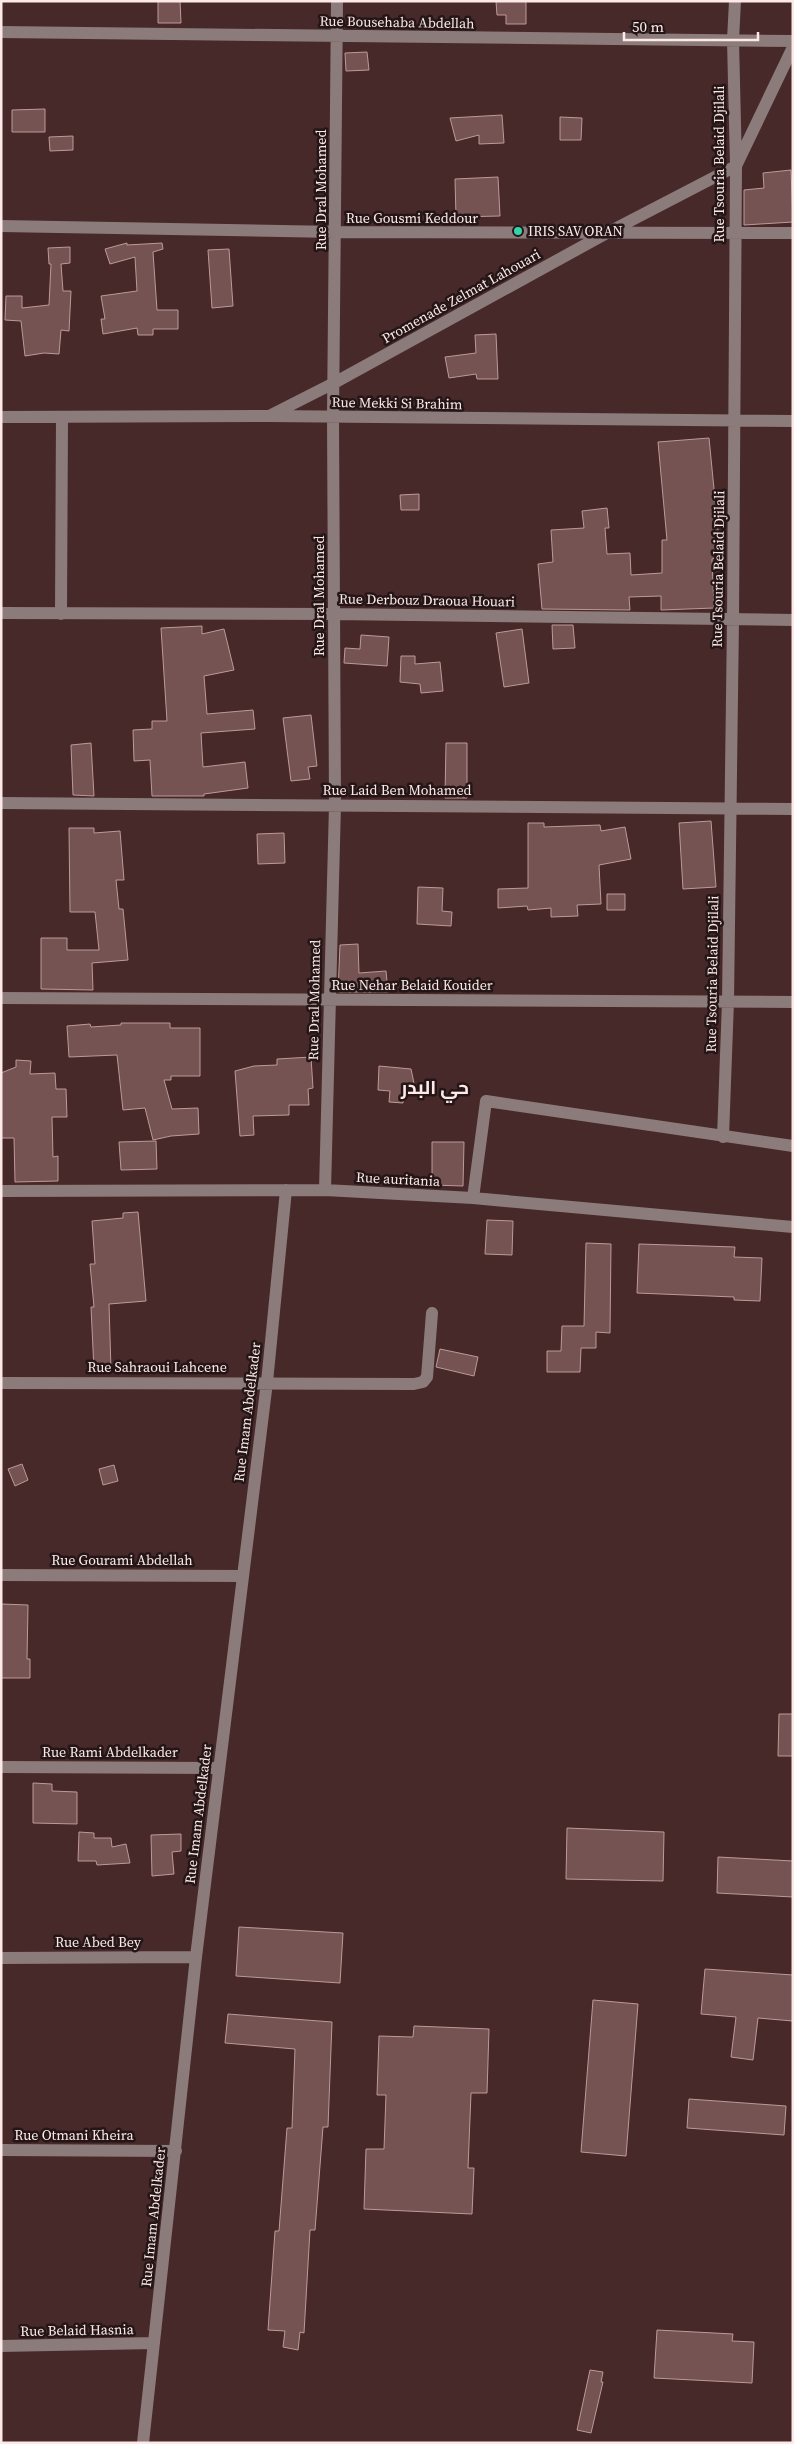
<svg xmlns="http://www.w3.org/2000/svg" width="794" height="2444" viewBox="0 0 794 2444" font-family="'Source Serif 4',Cairo,serif">
  <style>
    .building { fill: #755353; stroke: #bf9999 }
    .lines { fill: none; stroke-linecap: round; stroke-linejoin: round }
    .minor { stroke: #8c7b7b; stroke-width: 12 }
    .poi-dot { fill: #33d4a8; stroke: #241616; stroke-width: 2 }
    .labels { text-anchor: middle; dominant-baseline: central; stroke-width: 5; stroke-linejoin: round; paint-order: stroke }
    .street-label { font-size: 14px; fill: #fde9e8; stroke: #241616 }
    .poi-label { font-size: 14px; fill: #fde9e8; stroke: #241616; text-anchor: start }
    .district-label { font-size: 19px; font-weight: bold; fill: #fde9e8; stroke: #241616 }
  </style>
  <rect width="100%" height="100%" fill="#472929"/>
  <path class="building" d="M158,1H180L181,23H158Z
    M496,1H526V24H506V15H497Z
    M367,52L369,70L346,71L345,53Z
    M45,109V132H12V110Z
    M502,115L504,143L479,144V135L456,141L450,118Z
    M560,117L582,118L581,140H560Z
    M73,136V150L50,151L49,137Z
    M791,170L793,222L744,225V190L764,188L763,173Z
    M498,177L500,216L456,217L455,179Z
    M127,243V245L162,243L163,249L153,252L157,310H178V329H153V335H138L137,328L103,334L101,319H105L101,296L137,291L135,257L110,264L105,249Z
    M70,247V263L61,264L63,291H71L69,331L61,330L59,354L44,353L25,356L21,321L5,320L6,296H22V308L49,305L51,264H49L48,248Z
    M229,249L233,306L212,308L208,250Z
    M496,334L498,379H477L476,374L449,378L445,357L476,353L475,335Z
    M709,438L719,540H714L716,558L712,559L714,608L661,610V596L629,597L630,610L542,609L538,564L553,562L551,530L584,528L582,511L607,508L609,528H605L607,554L630,553L631,575L662,573V540H667L658,442Z
    M419,494V510H401L400,495Z
    M552,625H573L575,648L553,649Z
    M202,626V634L224,629L234,670L204,676L207,714L253,710L255,729L201,733L203,767L245,762L248,788L204,794V796H152L150,760L134,761L133,730L152,729V721H167L161,628Z
    M522,629L529,683L504,687L496,633Z
    M361,635L389,637L387,666L344,663L345,648L360,649Z
    M401,656H415V664L440,662L443,691L421,693L420,684L400,682Z
    M311,715L317,766L308,767L310,779L291,781L283,718Z
    M91,743L94,796L73,795L71,745Z
    M446,743H467V798H445Z
    M711,821L716,887L683,889L679,823Z
    M528,823H544V827L600,825L601,831L625,827L631,859L599,865L601,904L577,905L578,916L551,917V908L528,910L527,906L498,908V889L528,888Z
    M69,828H94V833L120,831L124,880H116L119,909H123L128,960L92,963L93,990L41,989V938H67V950H99L95,912H70Z
    M284,833L285,863L258,864L257,834Z
    M418,887L443,888L442,911L452,912L451,926L417,924Z
    M607,894H625V910H607Z
    M358,944L359,973L386,971L388,992H338L340,945Z
    M121,1023H170V1028H200V1076H171V1080H164L172,1109L198,1108L199,1134L171,1136L153,1140L145,1108L123,1110L117,1055L69,1057L67,1026L90,1024L91,1027L121,1025Z
    M311,1057L313,1088L308,1089L309,1105H289V1115L253,1116L254,1135L240,1136L235,1071L254,1066L277,1065V1059Z
    M16,1060L31,1061L30,1074L55,1073L56,1089H66L67,1117H52L53,1157L58,1156V1181L15,1182L14,1138H1V1073L16,1067Z
    M379,1066L411,1069L415,1088L404,1090L403,1103L389,1102L390,1091L378,1090Z
    M156,1141L157,1169L121,1170L119,1142Z
    M432,1142H464L463,1186L432,1185Z
    M138,1212L146,1301L109,1304L111,1370H94L91,1307H94L90,1264H95L92,1221L123,1218V1213Z
    M487,1220L513,1221L512,1255L485,1254Z
    M586,1243L611,1244L610,1333L596,1332V1348H581L580,1372H547V1351H561L562,1326H584Z
    M639,1244L735,1247L734,1257L762,1258L760,1301L734,1300V1297L637,1293Z
    M440,1349L478,1357L474,1376L436,1367Z
    M22,1464L28,1480L15,1486L8,1469Z
    M114,1465L118,1481L103,1485L99,1469Z
    M1,1604L28,1605L27,1659H30V1678H1Z
    M779,1714H793V1756H778Z
    M33,1783L52,1784V1791L77,1792V1824L33,1823Z
    M567,1828L664,1832L663,1881L566,1879Z
    M79,1832L94,1833V1838H111L112,1847L126,1844L130,1863L97,1865L96,1861H78Z
    M181,1834V1851L172,1852L174,1874L152,1876L151,1835Z
    M718,1857L793,1861V1897L717,1893Z
    M239,1927L343,1933L340,1983L236,1976Z
    M705,1969L793,1975V2021L758,2018L753,2060L731,2057L736,2017L701,2014Z
    M593,2000L638,2004L626,2156L581,2152Z
    M228,2014L332,2022L328,2127H323L315,2230H310L304,2333L300,2332L298,2350L283,2347L285,2331L268,2330L275,2231H279L287,2128H292L295,2049L225,2043Z
    M414,2026L489,2029L487,2093H471L468,2168H474L472,2214L364,2209L366,2149H384L386,2095H377L379,2036L413,2037Z
    M689,2099L786,2106L784,2135L687,2128Z
    M657,2330L733,2334L732,2341L754,2342L752,2383L654,2378Z
    M590,2370L603,2372L601,2382H603L591,2433L577,2430Z"/>
  <g class="lines">
    <path class="minor" d="M1,32L793,41
      M1,226L336,232L793,233
      M271,415L334,383L605,234L736,166L793,47
      M1,417L269,416L793,421
      M1,613L334,614L793,620
      M61,614L62,417
      M1,803L793,809
      M1,998L793,1002
      M723,1137L728,1001L733,620L736,166L733,40L735,1
      M325,1190L335,805L333,417L337,1
      M1,1191L325,1190L473,1198L793,1227
      M473,1198L486,1101L793,1146
      M1,1383L414,1384L423,1382L427,1377L432,1313
      M1,1575L243,1576
      M1,1767L219,1768
      M1,1958L196,1957
      M1,2150L176,2151
      M1,2346L154,2343
      M143,2443L196,1957L267,1382L286,1190"/>
  </g>
  <circle class="poi-dot" cx="518" cy="231" r="5"/>
  <g class="labels">
    <g class="street-label">
      <text transform="translate(397 22) rotate(1)">Rue Bousehaba Abdellah</text>
      <text transform="translate(719 164) rotate(-90)">Rue Tsouria Belaid Djilali</text>
      <text transform="translate(321 190) rotate(-90)">Rue Dral Mohamed</text>
      <text x="412" y="218">Rue Gousmi Keddour</text>
      <text transform="translate(461 296) rotate(-29)">Promenade Zelmat Lahouari</text>
      <text transform="translate(397 403) rotate(1)">Rue Mekki Si Brahim</text>
      <text transform="translate(718 569) rotate(-89)">Rue Tsouria Belaid Djilali</text>
      <text transform="translate(319 596) rotate(-90)">Rue Dral Mohamed</text>
      <text transform="translate(427 600) rotate(1)">Rue Derbouz Draoua Houari</text>
      <text x="397" y="790">Rue Laid Ben Mohamed</text>
      <text transform="translate(712 974) rotate(-89)">Rue Tsouria Belaid Djilali</text>
      <text x="412" y="985">Rue Nehar Belaid Kouider</text>
      <text transform="translate(314 1000) rotate(-89)">Rue Dral Mohamed</text>
      <text transform="translate(398 1179) rotate(3)">Rue auritania</text>
      <text x="157" y="1367">Rue Sahraoui Lahcene</text>
      <text transform="translate(247 1412) rotate(-83)">Rue Imam Abdelkader</text>
      <text x="122" y="1560">Rue Gourami Abdellah</text>
      <text x="110" y="1752">Rue Rami Abdelkader</text>
      <text transform="translate(198 1814) rotate(-83)">Rue Imam Abdelkader</text>
      <text x="98" y="1942">Rue Abed Bey</text>
      <text x="74" y="2135">Rue Otmani Kheira</text>
      <text transform="translate(153 2217) rotate(-84)">Rue Imam Abdelkader</text>
      <text transform="translate(77 2330) rotate(-1)">Rue Belaid Hasnia</text>
    </g>
    <g class="poi-label">
      <text x="528" y="231">IRIS SAV ORAN</text>
    </g>
    <g class="district-label">
      <text x="435" y="1087">حي البدر</text>
    </g>
  </g>
  <rect width="794" height="2444" fill="none" stroke="#fde9e8" stroke-width="5"/>
  <path d="M624 32v8h134v-8" fill="none" stroke="#fde9e8" stroke-width="2.5"/>
  <text x="632" y="32" font-size="15" fill="#fde9e8" stroke="#241616" stroke-width="4" paint-order="stroke">50 m</text>
</svg>
